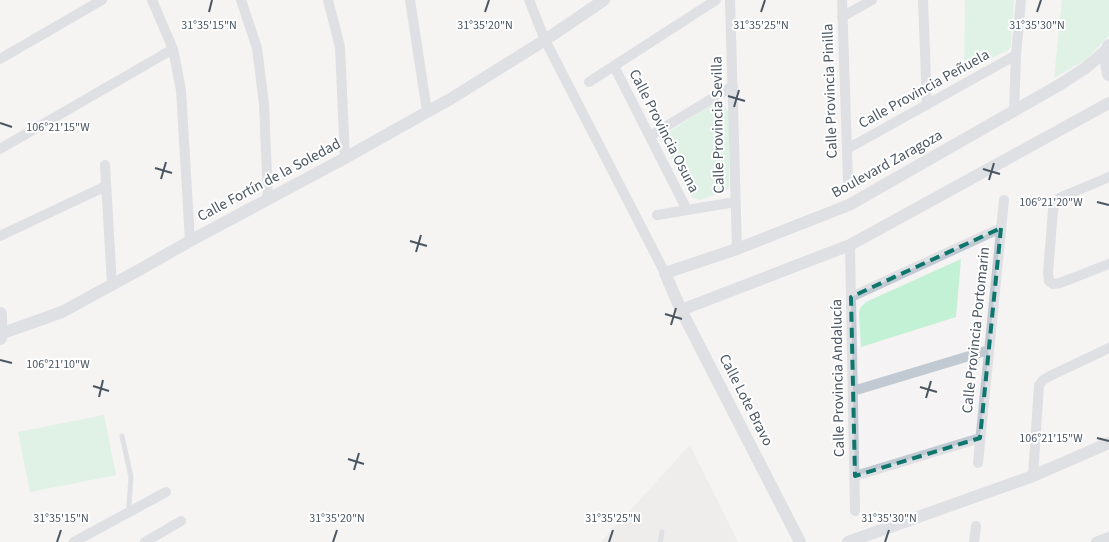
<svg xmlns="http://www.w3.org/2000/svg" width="1109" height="542" viewBox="0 0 1109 542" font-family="'Source Sans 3',sans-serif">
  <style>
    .education { fill: #e6e4e5 }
    .green { fill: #c3f1d5 }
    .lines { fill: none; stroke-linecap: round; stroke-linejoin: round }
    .service { stroke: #c1cad2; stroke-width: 5 }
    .minor { stroke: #c1cad2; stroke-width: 10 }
    .tertiary { stroke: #c1cad2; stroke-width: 12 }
    .secondary { stroke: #c1cbd6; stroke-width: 14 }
    .marked { fill: none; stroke: #0f766e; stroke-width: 4; stroke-dasharray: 10 6; stroke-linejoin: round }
    .ticks { fill: none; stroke: #4a5661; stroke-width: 2 }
    .labels { text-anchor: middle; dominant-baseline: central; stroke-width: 4; stroke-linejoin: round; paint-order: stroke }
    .street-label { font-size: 15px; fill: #4a5661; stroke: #fff }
    .ticks-label { font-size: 12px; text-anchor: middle; fill: #4a5661; stroke: #fff; stroke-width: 4; stroke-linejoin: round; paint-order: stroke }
  </style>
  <rect width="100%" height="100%" fill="#f5f3f3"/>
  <path class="education" d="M690,445L738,542H601Z"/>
  <path class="green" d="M965,0H1014L1011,46L1008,50L964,72Z
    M1062,0H1109V35L1087,59L1054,78Z
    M720,103L725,107L729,113V185L727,190L700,200L693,198L688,193L665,146L664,137L667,133L711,105Z
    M961,259L956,317L861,347L859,314L860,308L866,302Z
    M104,415L116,475L30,492L18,432Z"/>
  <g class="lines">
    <path class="service" d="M122,436L131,477L129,505V512
      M660,542L662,532"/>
    <path class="minor" d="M152,0L173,49L181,90L190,241
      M241,0L257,48L264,104L268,200
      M328,0L340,47L345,158
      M410,0L427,111
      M529,0L545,40L665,273
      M730,0L737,249
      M842,0L848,181
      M923,0L927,105
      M842,17L872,0
      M0,59L102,0
      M614,66L687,210
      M589,82L716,0
      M1014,112L1016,55L1021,0
      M650,136L733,86
      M0,149L173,49
      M847,149L1016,55
      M105,165L112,285
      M1109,177L1059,198L1055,203L1053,210L1048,273L1049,281L1053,284L1060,283L1109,264
      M657,215L735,202
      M0,236L106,186
      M850,245L855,511
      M851,297L1001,228
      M853,391L989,350
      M978,463L1004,200
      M855,476L980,438
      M1033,476L1039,385L1043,380L1050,376L1109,348
      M74,542L166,492
      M145,542L181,521
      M974,542L976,526
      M1096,542L1109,537"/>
    <path class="tertiary" d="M681,310L850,245L1109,103
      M0,334L62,312L139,270L190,241L345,158L452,98L545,40L604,0
      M800,542L681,310L665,273L737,249L849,205L1061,84L1084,69L1107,50
      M848,542L1033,476L1109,443"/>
    <path class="secondary" d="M1109,46C1105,55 1107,65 1109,74
      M0,314V338"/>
  </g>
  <path d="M0 0H1109V542H0ZM1001,228L980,438L855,476L851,297Z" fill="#f5f3f3" fill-opacity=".55" fill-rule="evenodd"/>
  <path class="marked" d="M1001,228L980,438L855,476L851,297Z"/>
  <path class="ticks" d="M209,12L212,0M485,12L489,0M761,12L765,0M1037,12L1041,0M728,96L745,101M734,107L739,90M0,123L12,127M155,168L172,173M983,169L1000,174M161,179L166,162M989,180L994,163M1097,202L1109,205M410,241L427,246M416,252L421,235M665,314L682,319M671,325L676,308M0,360L12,363M93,386L109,391M920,387L937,392M99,397L103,380M926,398L931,381M1097,438L1109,441M348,459L364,464M354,470L359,453M57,542L61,530M333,542L337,530M609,542L613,530M885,542L889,530"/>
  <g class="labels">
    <g class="street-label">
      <text transform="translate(924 89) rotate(-29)">Calle Provincia Peñuela</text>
      <text transform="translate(830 91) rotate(-92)">Calle Provincia Pinilla</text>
      <text transform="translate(718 125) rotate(-91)">Calle Provincia Sevilla</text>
      <text transform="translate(664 131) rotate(63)">Calle Provincia Osuna</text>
      <text transform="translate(887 164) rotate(-29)">Boulevard Zaragoza</text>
      <text transform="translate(269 180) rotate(-28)">Calle Fortín de la Soledad</text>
      <text transform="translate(976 330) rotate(-84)">Calle Provincia Portomarin</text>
      <text transform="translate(838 378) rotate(-91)">Calle Provincia Andalucía</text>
      <text transform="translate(746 400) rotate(63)">Calle Lote Bravo</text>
    </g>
  </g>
  <g class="ticks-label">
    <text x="209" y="29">31°35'15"N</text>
    <text x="485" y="29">31°35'20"N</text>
    <text x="761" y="29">31°35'25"N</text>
    <text x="1037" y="29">31°35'30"N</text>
    <text x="58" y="131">106°21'15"W</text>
    <text x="1051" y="206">106°21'20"W</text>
    <text x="58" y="368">106°21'10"W</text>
    <text x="1051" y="442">106°21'15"W</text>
    <text x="61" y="522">31°35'15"N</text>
    <text x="337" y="522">31°35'20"N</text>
    <text x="613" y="522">31°35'25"N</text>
    <text x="889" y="522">31°35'30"N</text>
  </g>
</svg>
